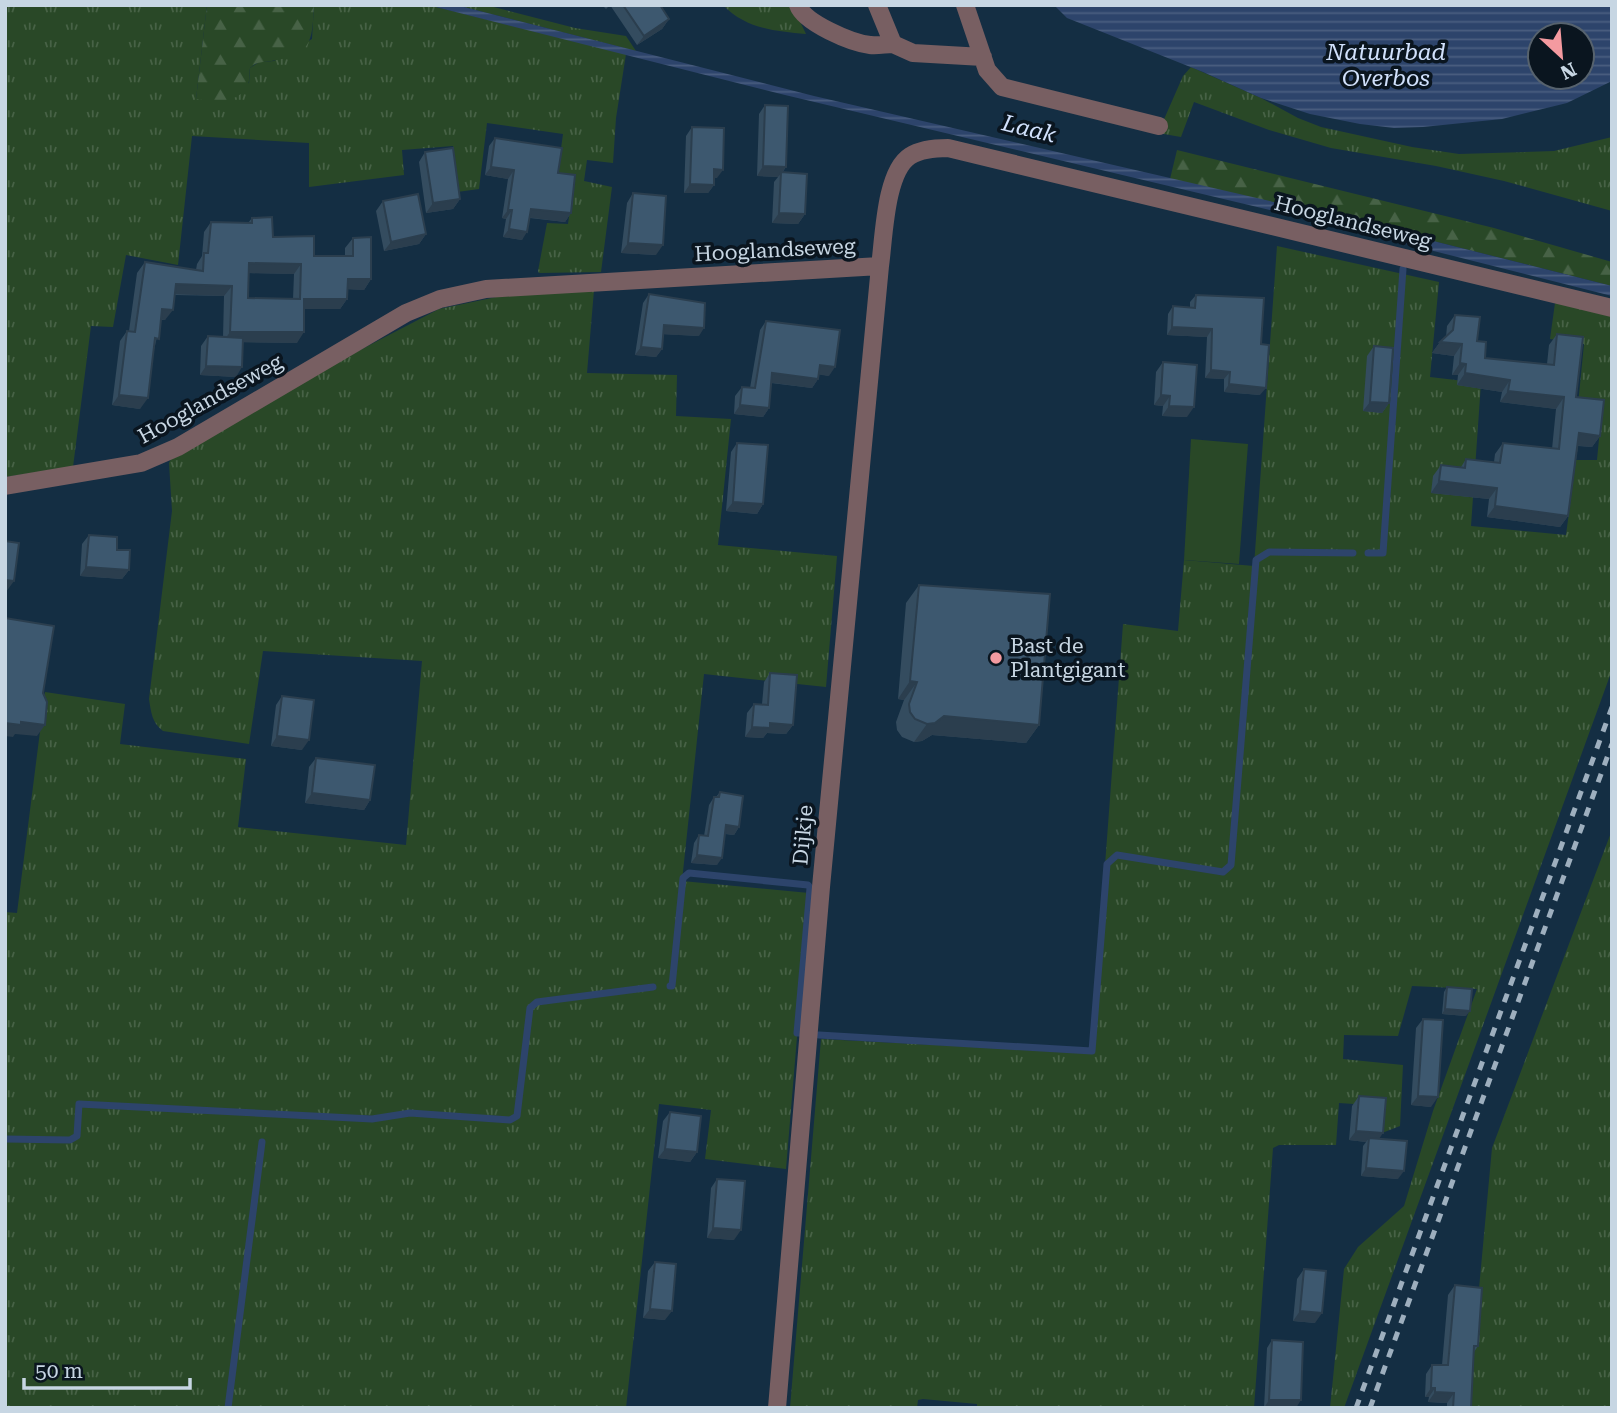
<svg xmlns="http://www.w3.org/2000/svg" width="1617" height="1413" viewBox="0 0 1617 1413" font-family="'Roboto Serif',serif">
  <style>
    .grass { fill: url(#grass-tufts) }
    .forest { fill: url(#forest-firs) }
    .pitch { fill: #294827 }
    .water { fill: url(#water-rules); fill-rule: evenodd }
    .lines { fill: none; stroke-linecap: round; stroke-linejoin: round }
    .stream { stroke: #2d446b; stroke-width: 7 }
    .minor { stroke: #785f62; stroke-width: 18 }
    .rail { stroke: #9eafbe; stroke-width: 5; stroke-dasharray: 9 9; stroke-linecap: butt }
    .wall { fill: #344c5f; fill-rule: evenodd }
    .shaded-wall { fill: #2b3e4e }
    .building { fill: #3d586f; stroke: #2b3e4e; stroke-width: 2; fill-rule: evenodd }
    .poi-dot { fill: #f49aa0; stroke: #0a151f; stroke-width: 2.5 }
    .labels { text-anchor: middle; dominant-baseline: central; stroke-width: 7; stroke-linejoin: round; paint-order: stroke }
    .street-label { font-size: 21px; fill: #c7d6e3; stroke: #0a151f }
    .poi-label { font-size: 21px; fill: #c7d6e3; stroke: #0a151f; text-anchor: start }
    .water-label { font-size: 23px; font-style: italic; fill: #d1e1fc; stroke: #0a151f }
  </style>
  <defs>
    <pattern id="grass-tufts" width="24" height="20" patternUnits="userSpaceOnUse" patternTransform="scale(1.75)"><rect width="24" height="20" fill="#294827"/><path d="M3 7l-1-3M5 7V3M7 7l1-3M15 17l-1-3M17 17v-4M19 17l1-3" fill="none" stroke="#476246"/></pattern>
    <pattern id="forest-firs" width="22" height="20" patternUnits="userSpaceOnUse" patternTransform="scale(1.75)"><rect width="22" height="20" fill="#294827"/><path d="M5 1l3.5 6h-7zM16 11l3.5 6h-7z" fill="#476246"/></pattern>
    <pattern id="water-rules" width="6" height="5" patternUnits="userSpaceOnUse" patternTransform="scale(1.75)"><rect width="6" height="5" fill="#2d446b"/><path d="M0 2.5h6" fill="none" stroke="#4a5e80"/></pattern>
  </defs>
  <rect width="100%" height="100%" fill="#142e43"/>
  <path class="grass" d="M5,5H207L196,99L249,83L250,68L259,62L274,61L312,39L314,5H428L626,54L616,118L613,163L587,160L584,181L612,187L601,272L539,273L538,271L547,223L568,224L574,181L557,178L563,134L487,123L479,189L457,192L453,146L402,150L404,175L309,187V143L192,136L178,265L126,255L113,327L91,326L73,467L5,477Z
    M456,5H486L575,28L626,36L636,51Z
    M723,5H792L806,34C775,31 746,29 723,5Z
    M1191,67L1261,98L1298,118L1321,127L1412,147L1459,154L1554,151L1612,137V211L1504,181L1436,166L1331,148L1269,130L1194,102L1181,137L1158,133L1183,76Z
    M1277,246L1439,282L1430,377L1481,383L1471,526L1566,535L1576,460H1597L1602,408L1578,405L1584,344L1550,339L1555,303L1612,316V670L1344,1408H1330L1344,1269L1358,1247L1404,1206L1433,1111L1477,989L1412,986L1398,1036L1344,1035L1343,1059L1403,1065L1400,1126L1382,1133L1384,1106L1339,1103L1336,1145H1279L1273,1148L1254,1408H977V1404L923,1399L918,1400L917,1408H790L821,1039L1091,1053L1123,624L1178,631L1184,560L1254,566Z
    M594,290L587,373L677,375L676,416L731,419L718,545L837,556L826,687L704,674L682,881L809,893L786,1169L705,1159L711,1110L659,1104L626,1408H5V912L17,913L45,692L125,704L120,744L246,759L238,827L406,845L422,661L263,651L249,744L163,731C152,723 151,712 149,699L172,511L169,463L171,459L339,361L439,309L506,295Z
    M1612,830V1408H1468L1492,1148Z"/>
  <path class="forest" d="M207,5H314C312,36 314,54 277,60C269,62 262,61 255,64L250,68C249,74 250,80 248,85C239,104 213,102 196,99Z
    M1177,150L1494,228L1612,262V286L1330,215L1170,179Z"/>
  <path class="pitch" d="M1191,439L1248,444L1239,564L1184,560Z"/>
  <path class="water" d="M428,5H456L814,96L1330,215L1612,286V296L1283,213L785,95Z
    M1054,5H1612V81L1567,103L1502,119L1423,127L1394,128L1360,124L1310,114L1261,98L1203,72L1067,18ZM1540,35H1582V77H1540Z"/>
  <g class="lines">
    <path class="stream" d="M1368,553H1383L1403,269
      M670,986H672L683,878L689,873L808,885L810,888L797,1033H800
      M819,1035L1092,1051L1107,864L1117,855L1223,872L1231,865L1256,560L1269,552L1353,553
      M5,1139L70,1140L77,1136L79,1104L372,1119L410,1113L510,1120L517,1116L530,1008L537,1002L653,987
      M228,1408L262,1142"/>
    <path class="minor" d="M798,5C804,23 852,43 870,45C877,46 886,44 893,44
      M877,5L893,44L913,53L983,57
      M965,5L987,70L1002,87L1159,126
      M5,486L141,463L178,447L406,313L440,299L486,289L880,266
      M777,1408L821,887L880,266C884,238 885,172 910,156C921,149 935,148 948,148L1612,308"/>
    <path class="rail" d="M1356,1408L1612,707
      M1370,1408L1612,744"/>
  </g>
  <path class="wall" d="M602,5H660L669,19L662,29L637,45L610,5L606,9Z
    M765,105L786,167L782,173L805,214L798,224L772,223L774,182L778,177L757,176L759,114Z
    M692,127L717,178H714V185L708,193H684L686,136Z
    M495,138L558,173L571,213L565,222L530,218L522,240L503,237L506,219L502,218L508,179L485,175L489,146Z
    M425,152L460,199L453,209L426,213L419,162Z
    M633,193L656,255L621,253L627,203Z
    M383,201L426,234L419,244L384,251L376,211Z
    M252,218L273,237L314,256H345V248L353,238L371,279L364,290L348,289L347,299L340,309H304L297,343L243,342L236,377L200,375L201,346L208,336L223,337L224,296L175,295L165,320H161L140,409L112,405L120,341L127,331H129L137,273L145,262L196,270L197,264L202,256L204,232L211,222L248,223ZM249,273L294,274L293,299L248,298Z
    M649,294L699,336L663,334L662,349L656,357L635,355L643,303Z
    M1196,295L1261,344L1260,395L1224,392V379L1205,378L1207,337L1167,335L1168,314L1173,306L1190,307V302Z
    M1455,315L1477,341L1485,358L1547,364L1549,345L1557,334L1576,397L1600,436L1592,447L1578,446L1568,516L1560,527L1487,517L1489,499L1431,493L1433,476L1441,465L1461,467L1466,459L1494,462L1495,454L1503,443L1552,449L1556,409L1500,402L1502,392L1457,385L1458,375H1452L1454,356L1432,353L1440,342L1446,337L1447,326Z
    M766,321L829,376L819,374L818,379L812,388L771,383L769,408L763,417L734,414L735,396L742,387L750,388L760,330Z
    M1374,346L1389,403L1382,413L1363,411L1367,356Z
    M1163,362L1187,417L1162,416L1163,406L1154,405L1156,372Z
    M737,443L763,504L757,514L726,511L731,452Z
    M89,535L117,550L129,570L122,579L80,576L82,544Z
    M919,585L1039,725L1026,743L932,735L922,741L914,742L902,737L897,730L896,722L904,700L898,699L906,603Z
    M770,673L793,725L786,734L767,733L763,738L745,737L747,713L754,704H762L764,682Z
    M282,696L302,750L271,746L276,705Z
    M316,758L370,800L364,810L305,803L309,767Z
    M720,792L739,827L734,835L725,834L717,865L691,863L694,843L699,835L704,836L709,805L714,797H716Z
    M1447,987L1466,1016L1442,1014L1444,992Z
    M1423,1019L1431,1107L1411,1105L1416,1028Z
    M1359,1096L1379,1139L1398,1179L1361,1176L1363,1146L1366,1142L1349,1140L1352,1106Z
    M670,1112L697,1152L690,1162L658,1158L663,1121Z
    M717,1179L734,1240L707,1238L711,1188Z
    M655,1262L665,1320L643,1318L648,1271Z
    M1304,1269L1315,1323L1293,1321L1297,1279Z
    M1455,1285L1478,1346L1474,1352L1471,1408H1447V1403L1428,1402L1429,1397H1425L1426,1374L1432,1365H1442L1448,1295Z
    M1272,1340L1296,1408H1264L1267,1348Z"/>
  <path class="shaded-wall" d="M669,19L662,29L637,45L644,36Z
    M763,166L786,167L778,177L757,176Z
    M491,167L514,170L508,179L485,175Z
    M714,169L723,170L717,178H708Z
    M690,184L714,185L708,193H684Z
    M460,199L453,209L426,213L433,203Z
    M531,209L571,213L565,222L525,217Z
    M508,210H512L506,219L502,218Z
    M779,213L805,214L798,224L772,223Z
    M509,229L527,232L522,240L503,237Z
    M426,234L419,244L384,251L391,242Z
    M628,243L663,245L656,255L621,253Z
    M249,263L301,264L294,274L242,273Z
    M348,279H371L364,290L340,289Z
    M176,284L232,286L224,296L169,294Z
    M304,299H347L340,309H297Z
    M162,309L173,310L165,320L155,319Z
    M664,325L704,328L699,336L658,334Z
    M1172,327L1212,329L1207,337L1167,335Z
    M230,332H304L297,343L223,342Z
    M1440,342L1462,344L1454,356L1432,353Z
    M641,347L662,349L656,357L635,355Z
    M1460,363L1466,364L1458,375H1452Z
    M820,365L835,367L829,376L814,374Z
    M206,366L242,367L236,377L200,375Z
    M1211,370L1230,372L1224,379L1205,378Z
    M772,373L818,379L812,388L766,382Z
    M1465,373L1510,380L1502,392L1457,385Z
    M1229,384L1266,388L1260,395L1224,392Z
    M1508,391L1564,397L1556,409L1500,402Z
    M119,395L148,398L140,409L112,405Z
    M1161,395L1170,396L1163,406L1154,405Z
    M1370,402L1389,403L1382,413L1363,411Z
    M740,405L769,408L763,417L734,414Z
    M1169,406L1194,407L1187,417L1162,416Z
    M1579,433L1600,436L1592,447L1571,445Z
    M1439,481L1497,488L1489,499L1431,493Z
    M733,502L763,504L757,514L726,511Z
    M1495,506L1568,516L1560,527L1487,517Z
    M86,567L129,570L122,579L80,576Z
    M5,580L14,581L6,592H5Z
    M910,681L917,682L904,700L898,699Z
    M944,716L1039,725L1026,743L932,735L922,741L914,742L927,724Z
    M21,722L45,725L37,736L15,734L13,737L5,736V723Z
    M770,723L793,725L786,734L767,733L763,738L745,737L752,727Z
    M277,736L309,740L302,750L271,746Z
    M312,793L370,800L364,810L305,803Z
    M726,825L739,827L734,835L720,833Z
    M697,855L722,858L717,865L691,863Z
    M1445,1009L1470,1011L1466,1016L1442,1014Z
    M1418,1096L1438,1097L1431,1107L1411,1105Z
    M1356,1131L1383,1133L1377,1142L1369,1138L1366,1142L1349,1140Z
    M665,1149L697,1152L690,1162L658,1158Z
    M1366,1168L1404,1171L1398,1179L1361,1176Z
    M713,1228L741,1230L734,1240L707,1238Z
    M650,1309L672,1311L665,1320L643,1318Z
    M1300,1311L1322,1313L1315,1323L1293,1321Z
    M1431,1388H1435L1429,1397H1425Z
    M1435,1392L1454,1393L1447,1403L1428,1402Z
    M1269,1400H1301L1296,1408H1264Z"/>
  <path class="building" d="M623,5H660L669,19L644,36Z
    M765,105L788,106L786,167L763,166Z
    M692,127L724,128L723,170L714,169V185L690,184Z
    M495,138L562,148L558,173L575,175L571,213L531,209L527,232L509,229L512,210H508L514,170L491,167Z
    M453,148L460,199L433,203L425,152Z
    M781,172L807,174L805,214L779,213Z
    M633,193L666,196L663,245L628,243Z
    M418,194L426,234L391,242L383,201Z
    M272,217L273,237L314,236V256H353V238L371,237V279H348L347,299H304V332H230L232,286L176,284L173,310L162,309L159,339L155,338L148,398L119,395L127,331L135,332L145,262L203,271L204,253H208L211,222L252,223V218ZM249,263L301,264L300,299L248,298Z
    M649,294L705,303L704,328L664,325L662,349L641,347Z
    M1196,295L1264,298L1261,344L1269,345L1266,388L1229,384L1230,372L1211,370L1212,329L1172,327L1173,306L1195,308Z
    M1455,315L1480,317L1477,341L1486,342L1485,358L1554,365L1557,334L1583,337L1576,397L1604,400L1600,436L1579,433L1568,516L1495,506L1497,488L1439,481L1441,465L1465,468L1466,459L1500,463L1503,443L1559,449L1564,397L1508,391L1510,380L1465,373L1466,364L1460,363L1462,344L1440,342L1453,330Z
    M766,321L840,330L835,367L820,365L818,379L772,373L769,408L740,405L742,387L755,388Z
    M208,336L243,338L242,367L206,366Z
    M1374,346L1393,348L1389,403L1370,402Z
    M1163,362L1197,365L1194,407L1169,406L1170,396L1161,395Z
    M737,443L768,445L763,504L733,502Z
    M89,535L117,537V550H130L129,570L86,567Z
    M5,541L19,543L14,581L5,580Z
    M919,585L1050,594L1039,725L944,716L935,723L927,724L915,719L910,712L909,704L917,682L910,681Z
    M5,618L54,626L43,693L47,702L45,725L21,722V725L5,723Z
    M770,673L797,675L793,725L770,723V728L752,727L754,704L768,705Z
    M282,696L314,700L309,740L277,736Z
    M316,758L375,765L370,800L312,793Z
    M720,792L743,796L739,827L726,825L722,858L697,855L699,835L708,836L714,797H719Z
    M1447,987L1472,989L1470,1011L1445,1009Z
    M1423,1019L1443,1020L1438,1097L1418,1096Z
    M1359,1096L1386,1098L1383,1133L1356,1131Z
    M670,1112L701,1116L697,1152L665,1149Z
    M1369,1138L1407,1141L1404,1171L1366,1168Z
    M717,1179L745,1181L741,1230L713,1228Z
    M655,1262L676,1264L672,1311L650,1309Z
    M1304,1269L1326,1271L1322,1313L1300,1311Z
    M1455,1285L1482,1288L1478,1346H1474L1471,1408H1453L1454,1393L1435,1392V1388H1431L1432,1365H1448Z
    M1272,1340L1303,1342L1301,1400H1269Z"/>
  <circle class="poi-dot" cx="996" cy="658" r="7"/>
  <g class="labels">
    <g class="street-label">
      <text transform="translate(1353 222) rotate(14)">Hooglandseweg</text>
      <text transform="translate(775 250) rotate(-3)">Hooglandseweg</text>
      <text transform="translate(210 399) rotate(-29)">Hooglandseweg</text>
      <text transform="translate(803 835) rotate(-85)">Dijkje</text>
    </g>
    <g class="poi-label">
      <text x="1010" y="646">Bast de<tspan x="1010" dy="24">Plantgigant</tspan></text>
    </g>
    <g class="water-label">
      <text x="1386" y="52">Natuurbad<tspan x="1386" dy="26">Overbos</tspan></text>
      <text transform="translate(1029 129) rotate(14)">Laak</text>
    </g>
  </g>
  <rect width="1617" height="1413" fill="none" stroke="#c7d6e3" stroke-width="14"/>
  <g transform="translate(1561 56) rotate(154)"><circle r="33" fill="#0a151f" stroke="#56626d" stroke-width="2"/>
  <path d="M0-5L12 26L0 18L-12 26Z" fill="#f49aa0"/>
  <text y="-10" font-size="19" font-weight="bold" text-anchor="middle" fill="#c7d6e3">N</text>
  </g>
  <path d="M24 1378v10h166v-10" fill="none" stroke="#c7d6e3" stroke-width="3.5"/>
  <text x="35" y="1378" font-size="21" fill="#c7d6e3" stroke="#0a151f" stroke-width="5" paint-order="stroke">50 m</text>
</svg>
